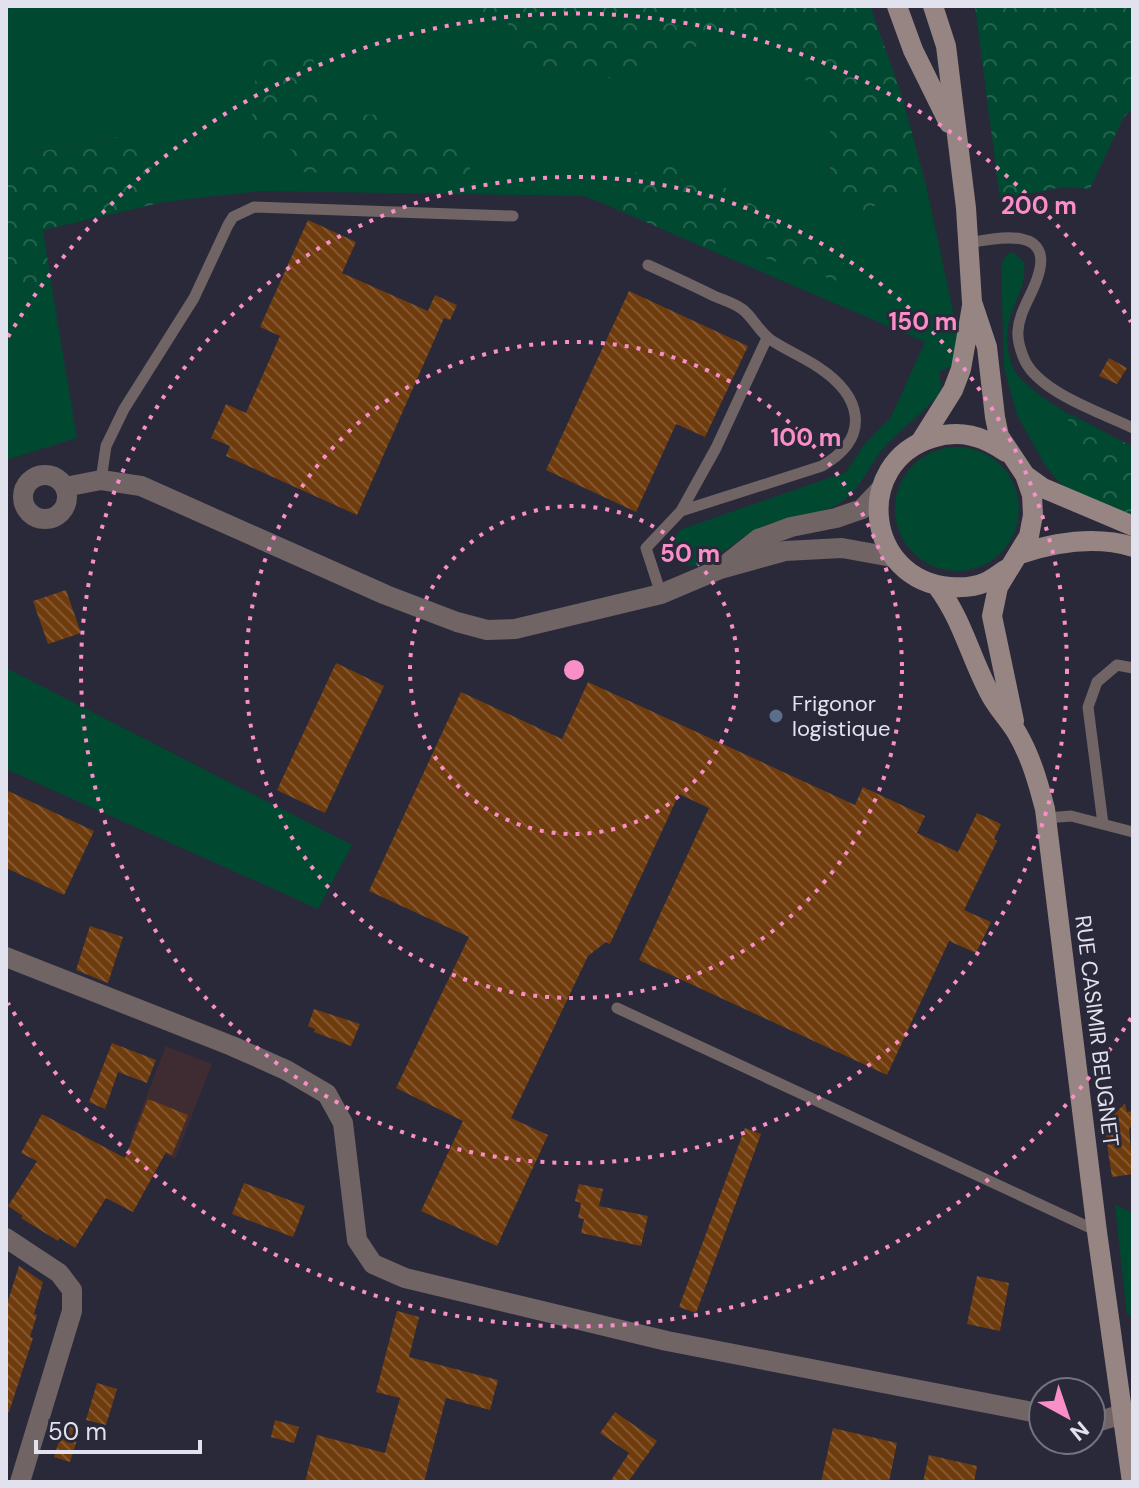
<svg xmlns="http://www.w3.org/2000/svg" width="1139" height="1488" viewBox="0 0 1139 1488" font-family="'DM Sans',sans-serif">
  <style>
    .education { fill: #3f2c33 }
    .green { fill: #004930 }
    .forest { fill: url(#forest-crowns) }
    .building { fill: url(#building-back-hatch) }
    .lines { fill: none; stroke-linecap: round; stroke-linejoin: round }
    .service { stroke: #706464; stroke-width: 11 }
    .minor { stroke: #706464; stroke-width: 20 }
    .secondary { stroke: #978584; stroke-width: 20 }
    .ring { fill: none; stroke: #fa8fc8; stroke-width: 4; stroke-dasharray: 4 8 }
    .service-dot { fill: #5c6f8a; stroke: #29293a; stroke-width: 3 }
    .labels { text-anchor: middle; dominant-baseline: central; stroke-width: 6; stroke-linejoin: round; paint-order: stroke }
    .poi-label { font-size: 22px; fill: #e2e2ee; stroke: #29293a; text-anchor: start }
    .street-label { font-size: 22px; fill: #e2e2ee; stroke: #29293a }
    .centre { fill: #fa8fc8; stroke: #29293a; stroke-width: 4 }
    .ring-label { font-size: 24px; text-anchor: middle; font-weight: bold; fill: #fa8fc8; stroke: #29293a; stroke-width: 6; stroke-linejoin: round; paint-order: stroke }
  </style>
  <defs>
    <pattern id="forest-crowns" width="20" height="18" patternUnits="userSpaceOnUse" patternTransform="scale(2)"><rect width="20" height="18" fill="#004930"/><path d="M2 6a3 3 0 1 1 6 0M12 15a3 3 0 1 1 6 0" fill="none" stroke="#25634e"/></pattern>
    <pattern id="building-back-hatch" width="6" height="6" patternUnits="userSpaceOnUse" patternTransform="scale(2)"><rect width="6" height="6" fill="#6f3c0e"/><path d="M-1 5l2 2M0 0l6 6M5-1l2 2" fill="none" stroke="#835831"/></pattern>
  </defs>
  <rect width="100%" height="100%" fill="#29293a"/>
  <path class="education" d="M166,1046L212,1064L175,1159L130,1139Z"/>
  <path class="green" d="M6,6H454L504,18L534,64L609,78L714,40L785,36L832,136L829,189L862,211L926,185L958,334L955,364L939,372L942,390C927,410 907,424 889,442C871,459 864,485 844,500C823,517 784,515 757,529C738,538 703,574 682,564C665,556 672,538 682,529L846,472L863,446L891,417L925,342L703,247L715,243L851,269L839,258L666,151L638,170L609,206L584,196L260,191L164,202L138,133L6,158Z
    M1013,252L1024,262C1027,289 1012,302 1008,327C1006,341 1008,357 1014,370C1028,395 1105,436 1133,447V515L1062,486L1045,465L1017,415L1004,367L1001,265L1006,255Z
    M51,282L77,438L6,460V287Z
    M895 509a62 62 0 1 1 124 0a62 62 0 1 1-124 0Z
    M6,668L352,845L318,909L6,769Z
    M1115,1205L1133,1213V1314L1127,1315Z"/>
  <path class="forest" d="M454,6H870L902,96L926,185L862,211L829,189L832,136L785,37L714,40L609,78L534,64L504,18Z
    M975,6H1133V108L1123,118L1090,189L1063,187L1000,199Z
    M312,49L320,100L356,115L397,114L412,136L466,149L472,179L301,172L292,150L250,139L257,63Z
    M139,133L164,202L43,230L51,282L6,287V158Z
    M666,151L839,258L860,280L857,287L716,243L703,247L609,206L638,170Z
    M1072,415L1133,447V515L1070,492L1080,456L1068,420Z"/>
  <path class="building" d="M308,220L356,242L342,273L428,311L435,295L457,305L450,320L444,318L357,515L226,456L230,446L211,438L226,404L246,413L280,336L260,327Z
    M629,291L748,346L705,437L676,424L636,512L546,470Z
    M1109,358L1127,368L1117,384L1099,376Z
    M66,590L81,633L48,644L33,601Z
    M336,663L384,686L325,813L277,790Z
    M588,682L855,805L863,787L925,816L917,833L958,852L977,813L1001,824L994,839L997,841L964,910L991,922L976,953L949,941L887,1075L639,960L709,808L679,794L610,944L606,942L588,956L511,1118L548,1135L497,1246L421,1211L463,1121L396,1088L469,937L369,891L461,692L562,739Z
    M6,790L94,831L64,895L6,868Z
    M90,926L123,937L108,983L76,970Z
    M314,1009L360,1024L351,1046L314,1032L315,1029L308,1026Z
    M112,1043L156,1060L147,1083L118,1072L105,1109L89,1102Z
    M148,1099L188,1115L172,1155L166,1152L133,1212L106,1198L75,1248L60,1238L58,1241L21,1218L23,1216L8,1206L37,1161L21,1153L42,1114L125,1158Z
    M1125,1103L1127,1112L1133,1111V1127L1129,1128L1133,1174L1112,1177L1105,1131L1098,1132Z
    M745,1128L761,1134L696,1313L679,1307Z
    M244,1183L305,1206L293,1237L232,1214Z
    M579,1184L603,1189L599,1206L648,1216L641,1246L581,1233L584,1219L578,1218L581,1203L575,1201Z
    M19,1266L43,1282L34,1314L37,1315L30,1337L33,1338L9,1412L6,1411V1307Z
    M977,1276L1009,1283L1000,1331L967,1324Z
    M397,1311L419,1317L409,1357L498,1380L490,1410L446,1398L424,1482H305L317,1435L385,1453L400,1398L376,1392Z
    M97,1383L117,1389L106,1425L86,1420Z
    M615,1412L657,1441L628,1482H610L629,1453L600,1433Z
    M275,1420L299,1427L294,1443L271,1437Z
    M64,1425L80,1430L70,1462L54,1457Z
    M833,1428L897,1443L889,1482H821Z
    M929,1455L977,1466L974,1482H923Z"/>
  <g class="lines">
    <path class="service" d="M968,243C999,237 1056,226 1037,279C1031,297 1019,312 1018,331C1017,341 1021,352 1025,361C1041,393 1102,413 1133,428
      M648,265C670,275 692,285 714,296C723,300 734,303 742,309C753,317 759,332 771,340C786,350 803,357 818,367C862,396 872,437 822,466L681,511
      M101,480L106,446L124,409L194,298L228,225L233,217L254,207L513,216
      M661,594L646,548L681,511L716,448L767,338
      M1046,818L1071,816L1133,832
      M1103,824L1088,707L1097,682L1117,665L1133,668
      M617,1008L1097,1231"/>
    <path class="minor" d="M23 497a22 22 0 1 1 44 0a22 22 0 1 1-44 0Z
      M65,487L101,480L141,486L386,595L457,622L487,630L515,629L661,594L720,569L785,551L842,548L892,557
      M729,562L758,539L791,527L836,518L862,509L881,489
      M6,957L232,1046L286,1070L327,1094L343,1123L357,1240L373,1264L405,1278L667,1341L1043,1414
      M6,1238L59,1273L72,1290V1311L20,1482
      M1091,1424L1122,1414"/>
    <path class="secondary" d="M897,6L913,50L949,123
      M933,6L946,46L966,208L972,302L987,347L995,417L999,436L1025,475L1032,495L1033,515L1029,536L998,587L992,616L1014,721
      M921,441L953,390L961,369L972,306
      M1006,452C983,436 960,429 932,438C852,463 865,580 950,587C962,588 975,587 986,582C993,579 1000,573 1007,569
      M1025,475L1043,488L1133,526
      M1020,554C1056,542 1097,536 1133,547
      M937,586C962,619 970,656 989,692C996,707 1009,719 1017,733C1031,757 1038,782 1045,809L1097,1232L1132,1482"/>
  </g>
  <g class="ring">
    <circle cx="574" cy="670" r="164"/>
    <circle cx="574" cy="670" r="328"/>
    <circle cx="574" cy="670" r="493"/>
    <path d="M1131 1018A657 657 0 0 1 8 1003M8 337A657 657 0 0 1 1131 322"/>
  </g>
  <circle class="service-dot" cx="776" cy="716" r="8"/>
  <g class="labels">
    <g class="poi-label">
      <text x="792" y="703">Frigonor<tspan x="792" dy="25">logistique</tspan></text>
    </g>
    <g class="street-label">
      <text transform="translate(1097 1031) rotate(83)">RUE CASIMIR BEUGNET</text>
    </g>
  </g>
  <circle cx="574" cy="670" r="12" class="centre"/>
  <g class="ring-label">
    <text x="1039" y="214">200 m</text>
    <text x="923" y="330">150 m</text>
    <text x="806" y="446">100 m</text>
    <text x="690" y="562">50 m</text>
  </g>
  <rect width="1139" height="1488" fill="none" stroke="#e2e2ee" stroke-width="16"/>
  <g transform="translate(1067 1416) rotate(140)"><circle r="38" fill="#29293a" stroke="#737382" stroke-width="2"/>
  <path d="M0-6L14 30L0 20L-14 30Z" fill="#fa8fc8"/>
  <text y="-12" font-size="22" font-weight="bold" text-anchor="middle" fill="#e2e2ee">N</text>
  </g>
  <path d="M36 1440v12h164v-12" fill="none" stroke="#e2e2ee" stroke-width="4"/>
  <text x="48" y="1440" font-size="24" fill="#e2e2ee" stroke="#29293a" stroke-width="6" paint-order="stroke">50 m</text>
</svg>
